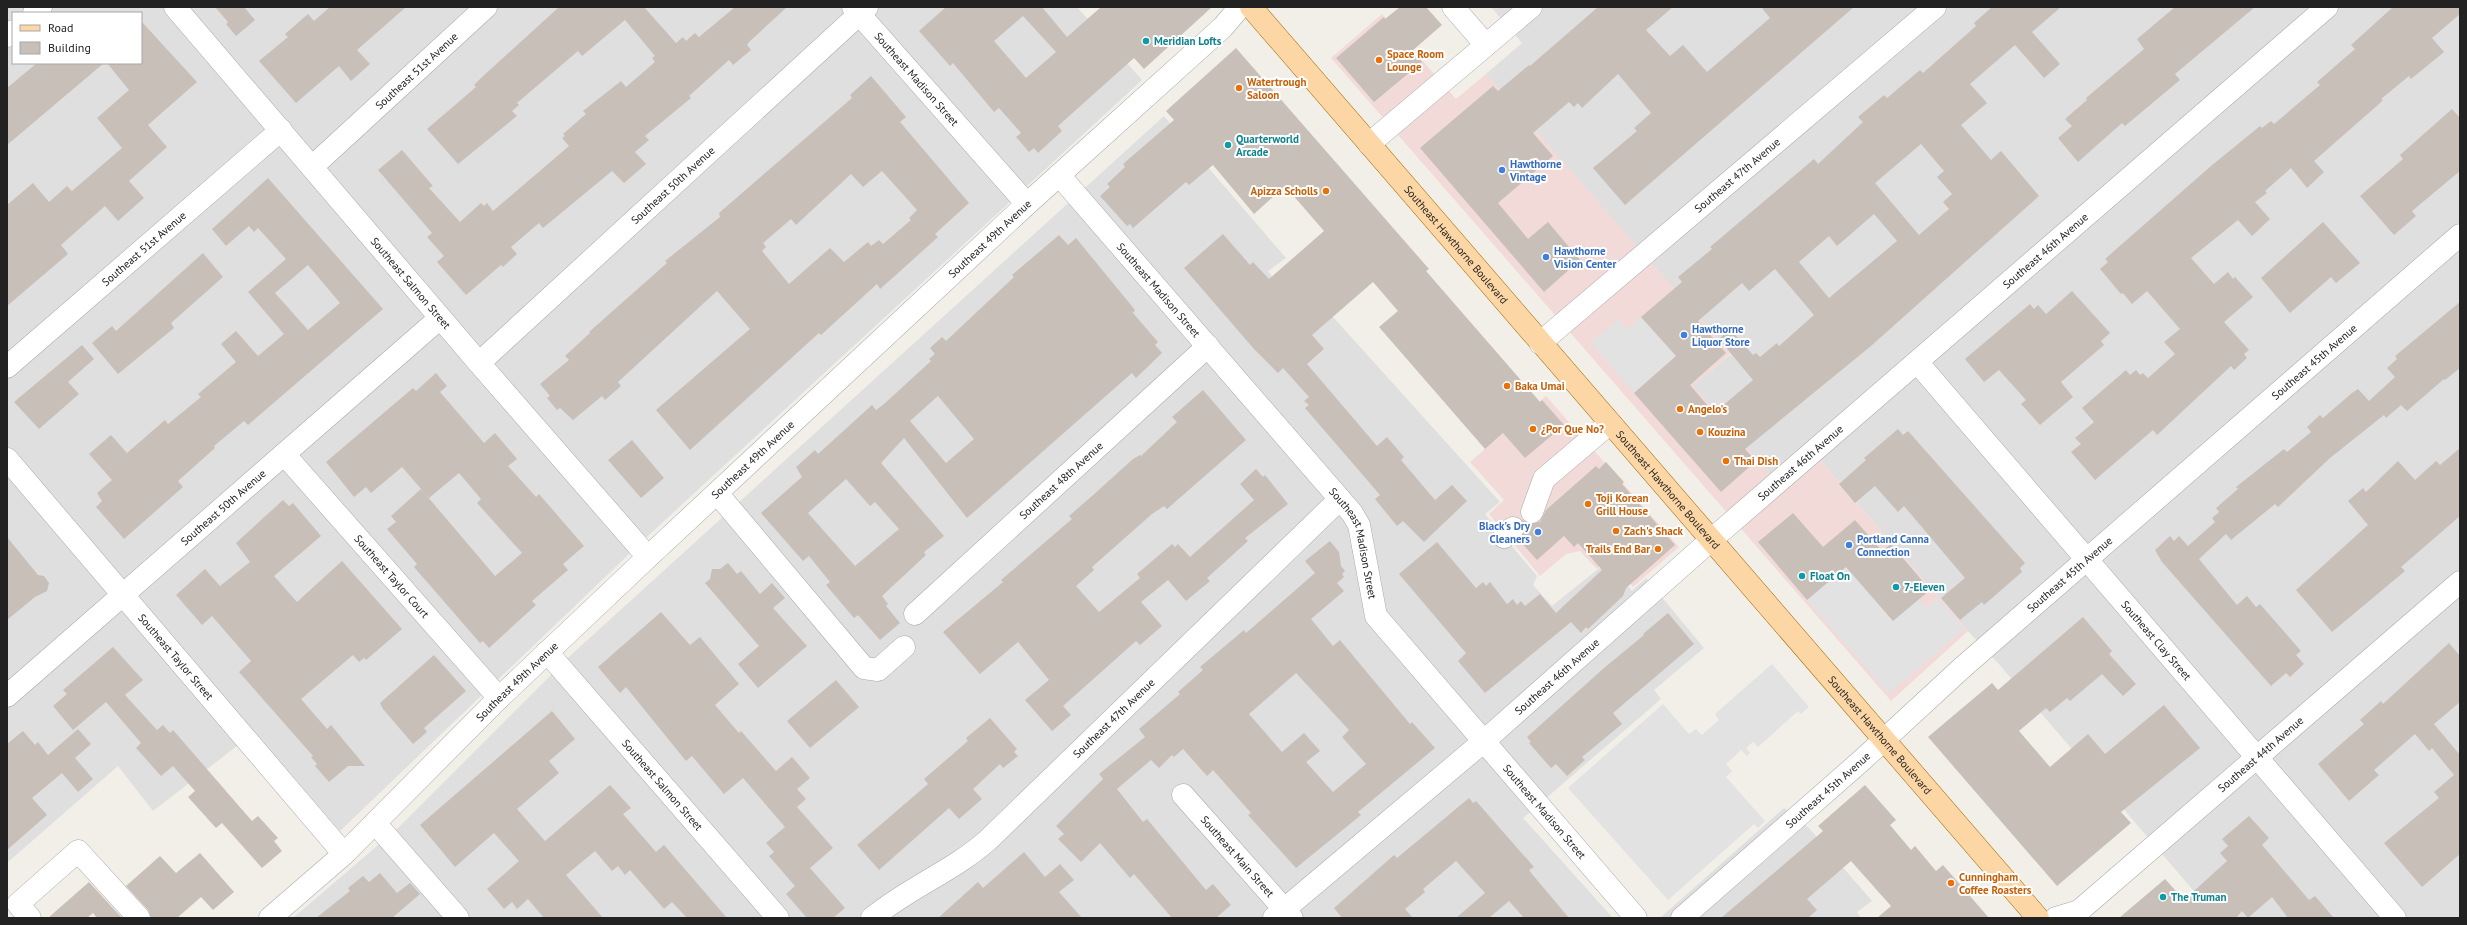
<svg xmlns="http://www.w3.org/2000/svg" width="2467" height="925" viewBox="0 0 2467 925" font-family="'PT Sans',sans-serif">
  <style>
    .residential { fill: #e0dfdf; fill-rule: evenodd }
    .commercial { fill: #f2dad9 }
    .parking { fill: #e2e2e2 }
    .building { fill: #c7bfb8; fill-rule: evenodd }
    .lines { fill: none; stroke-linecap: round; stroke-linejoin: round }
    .minor-casing { stroke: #a9a9a9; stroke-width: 23 }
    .major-casing { stroke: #a06b00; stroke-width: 23 }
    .minor { stroke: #fff; stroke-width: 22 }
    .major { stroke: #fcd6a4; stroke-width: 22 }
    .culture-dot { fill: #0f9aa8; stroke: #fff; stroke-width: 1.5 }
    .food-dot { fill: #e8710a; stroke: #fff; stroke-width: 1.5 }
    .shop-dot { fill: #3f7fe0; stroke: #fff; stroke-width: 1.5 }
    .labels { text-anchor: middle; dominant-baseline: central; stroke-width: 4; stroke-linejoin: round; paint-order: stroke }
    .culture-label { font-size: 11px; font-weight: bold; fill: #0d838f; stroke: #fff; text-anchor: start }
    .food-label { font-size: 11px; font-weight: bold; fill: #c56008; stroke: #fff; text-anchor: start }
    .street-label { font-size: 11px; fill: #222; stroke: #fff }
    .shop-label { font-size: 11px; font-weight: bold; fill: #366cbe; stroke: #fff; text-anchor: start }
  </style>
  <rect width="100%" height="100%" fill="#f2efe9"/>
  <path class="residential" d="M7,7H1077L1142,80L651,533L340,831L255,732L153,811L118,766L7,863ZM13,13H141V63H13Z
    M1491,7H2460V918H2217L1998,663L1968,631L1812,451L1776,481L1693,386L1731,354L1486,74L1522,43Z
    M1164,116L1286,258L1268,271L1290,301L1306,287L1500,502L1485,514L1537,576L1533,585L1552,606L1607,562L1632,591L1646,578L1704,648L1654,690L1661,699L1523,818L1613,918H293L398,828L572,654Z
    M1784,808L1809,828L1872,901L1857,912L1861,918H1660Z"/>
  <path class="commercial" d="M1382,14L1456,99L1486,74L1731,353L1694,386L1776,481L1812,451L1968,631L1891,701L1331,58Z
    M1546,396L1679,547L1633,587L1608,560L1597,569L1580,551L1566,554L1540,576L1489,514L1504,500L1470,462Z"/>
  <path class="parking" d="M1641,317L1676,356L1634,393L1591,343L1618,319L1627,330Z
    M1846,566L1919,599L1926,608L1937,598L1964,629L1889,694L1807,600Z
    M1772,664L1809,707L1801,714L1798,711L1758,747L1753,742L1746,748L1750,753L1747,756L1741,750L1726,764L1732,771L1726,777L1765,821L1758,828L1754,824L1668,900L1568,788L1663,704L1689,734L1696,729L1702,735L1719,720L1715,714Z"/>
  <path class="building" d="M215,7H244L255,20L236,36L226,24L228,22Z
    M330,7H406L357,50L370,64L351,81L339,66L296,103L259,61L288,37L285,34L308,14L314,21Z
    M559,7H644L676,43L683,37L686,41L695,33L699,37L735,7H787L749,42L747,45L751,50L733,65L729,60L689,96L691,98L645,136L649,140L635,152L646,164L624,183L612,171L543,228L539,223L511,247L517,254L503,267L501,265L466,295L437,262L444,256L427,237L432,233L378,170L402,150L433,186L429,188L460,222L481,203L484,206L487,203L493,211L569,146L562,138L565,136L563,134L586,114L583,111L621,81L626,87L655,62L652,58L655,56L625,20L582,56L578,51L517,103L519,105L512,111L517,116L458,164L427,129L476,87L474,85L481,78Z
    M946,7H1042L1067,37L1101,7H1212L1144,69L1134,58L1058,126L1062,131L1038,153L1034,148L1029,152L1016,137L1021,133L999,108L994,112L953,63L950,66L919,31ZM1023,16L1056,52L1026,78L994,41Z
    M1400,7H1426L1442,25L1412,51L1422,62L1374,102L1336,58L1384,17L1385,19Z
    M1598,7H1673L1646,30L1670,56L1683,45L1707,72L1770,18L1761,7H1854L1625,205L1593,168L1637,131L1634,128L1651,113L1618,74L1582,108L1578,103L1574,107L1569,102L1533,133L1553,156L1498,203L1528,239L1548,222L1580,260L1544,292L1420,148L1493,86L1498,91L1529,65L1530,66Z
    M1992,7H2061L2032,32L2060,64L2044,78L2015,45L1970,84L1987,103L1961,125L1991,160L2001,151L2039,196L1871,346L1745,449L1756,461L1721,492L1634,393L1676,356L1641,317L1682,282L1678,277L1712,249L1710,247L1814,159L1818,164L1863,122L1858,117L1884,95L1887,98L1920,70L1923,73L1976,26L1974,23ZM1921,144L1944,171L1937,177L1952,194L1943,202L1949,209L1919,235L1875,183ZM1874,214L1897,241L1829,298L1799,262L1829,236L1837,246ZM1775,269L1814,315L1779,346L1777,343L1760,357L1756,353L1753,355L1730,329L1719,339L1753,380L1714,413L1690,385L1726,353L1698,321L1742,283L1749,291Z
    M2175,7H2255L2175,74L2180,80L2125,126L2122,123L2078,162L2058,138L2072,126L2065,119L2087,100L2086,98L2144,49L2137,39Z
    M2393,7H2460V14L2432,38L2444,52L2411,79L2409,76L2381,99L2383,100L2379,104L2314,161L2324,172L2307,188L2291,168L2265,191L2267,193L2255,202L2270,219L2252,236L2238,220L2191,258L2214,284L2228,272L2233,279L2235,277L2253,297L2224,322L2249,350L2244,354L2247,358L2234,370L2231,366L2157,435L2153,430L2095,480L2071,452L2081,444L2075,438L2094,422L2082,408L2126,370L2130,375L2136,370L2140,375L2143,373L2148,378L2175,354L2164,342L2180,329L2147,291L2132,304L2123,293L2121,294L2100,269L2108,262L2105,259L2211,166L2260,126L2262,128L2271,121L2274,124L2320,85L2317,82L2355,49L2351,45Z
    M141,21L197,82L148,125L167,147L129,181L144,198L118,221L105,206L61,245L68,254L7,306V205L33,183L49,202L67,186L72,191L122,148L97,118L129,90L107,63H141Z
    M1236,48L1429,269L1426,271L1540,402L1542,400L1564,425L1525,458L1503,433L1485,449L1379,327L1398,311L1373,282L1312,335L1324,349L1307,364L1377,446L1387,437L1404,457L1401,460L1435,500L1452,485L1467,501L1424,542L1403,521L1397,526L1375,499L1380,495L1305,408L1309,405L1304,401L1309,397L1283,368L1278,373L1254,349L1184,268L1223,234L1250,265L1253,262L1269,279L1324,231L1285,186L1254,214L1213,165L1189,185L1186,182L1133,228L1130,224L1127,226L1100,196L1110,187L1107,184L1125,167L1123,164L1174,120L1166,111Z
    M37,63H104L7,145V88Z
    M871,76L906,117L900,122L969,203L935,234L938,237L897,274L880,289L877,284L821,335L819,333L690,450L656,410L750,329L717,291L618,382L621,386L605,400L602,396L573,420L560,408L557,410L547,398L550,396L540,384L569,360L565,356L590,333L589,332L667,263L665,261L720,217L719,213L852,98L850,95ZM882,171L917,210L909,218L911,220L883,244L879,240L871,246L868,242L844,262L830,248L789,284L762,251L766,247L763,243L791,219L796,225L851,174L863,187Z
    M2452,109L2460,118V171L2412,211L2416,216L2394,235L2360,196L2403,159L2400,155Z
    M268,178L383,309L248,425L244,421L214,446L215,448L178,481L183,487L124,539L96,507L102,501L97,493L112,480L89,454L111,435L127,453L165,420L168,424L201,397L198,394L236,362L221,344L236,331L258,356L284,334L248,292L286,259L258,228L254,232L249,226L226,246L212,229ZM308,265L340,303L308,330L275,293Z
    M2323,222L2360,263L2336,283L2331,277L2290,313L2261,278Z
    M1059,235L1068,245L1076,238L1135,310L1133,313L1158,342L1155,345L1162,353L1136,378L1132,373L967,518L904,438L881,463L944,536L924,552L926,555L882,596L888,604L886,606L900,623L880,640L858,615L854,618L826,585L830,582L809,556L803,561L761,513L802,477L796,467L815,450L818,454L872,405L876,410L884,404L931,361L929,359L935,354L930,348L942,337L946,341L1014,277L1012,275ZM938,396L974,439L946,463L910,421ZM846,479L870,506L875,502L899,529L855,566L808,513Z
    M203,253L223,277L171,323L174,328L118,374L92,343L112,326L116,331Z
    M2072,291L2110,333L2101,341L2104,345L2061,382L2073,397L2040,425L2021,404L2026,400L1999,370L1984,382L1965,359L2030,304L2034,309L2038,305L2046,314Z
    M2460,302V368L2445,380L2444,379L2407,411L2401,405L2386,418L2384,415L2330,458L2278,507L2275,504L2231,540L2226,534L2199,559L2237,605L2247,596L2256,607L2260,604L2301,651L2296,655L2304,664L2290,677L2286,673L2271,686L2162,562L2155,550L2170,536L2174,541L2179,536L2188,546L2215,522L2212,518L2219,512L2216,508L2238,489L2236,487L2284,449L2287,452L2311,432L2307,427L2320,415L2323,418L2352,393L2358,389L2369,401L2395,377L2387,368L2397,359L2395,356Z
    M82,345L94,359L68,382L79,394L39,429L14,402Z
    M436,373L447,386L440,392L484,443L495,433L517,459L508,466L536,497L539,494L584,546L563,564L568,570L532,601L536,605L489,648L483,641L480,643L414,567L417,564L387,529L396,522L391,516L421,489L495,576L522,553L477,503L481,499L459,473L429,498L402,467L371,493L366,487L354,497L326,462L413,388L416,391Z
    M1203,390L1246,440L1167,509L1164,506L1152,514L1092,567L1094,570L1076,586L1099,612L1140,578L1137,574L1172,544L1175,547L1178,544L1190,557L1254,500L1240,484L1256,469L1263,477L1265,475L1288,504L1245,538L1248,541L1207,578L1210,581L1186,601L1168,580L1141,602L1162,626L1140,645L1136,641L1063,706L1071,715L1052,731L1025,700L1049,680L1018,642L980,674L943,632L1003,582L1001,580L1072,519L1069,516L1092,496L1133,459L1140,455L1141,456L1177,422L1172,417Z
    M1898,429L1903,435L1908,431L2025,563L2020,568L2022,572L1984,605L1982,602L1960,620L1941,598L1965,578L1904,506L1898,512L1875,486L1855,503L1839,484L1866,460L1864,458Z
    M632,440L664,478L641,498L608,460Z
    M2460,448V516L2401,567L2405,571L2332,632L2296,590L2368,525L2348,501L2363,488L2366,492L2398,461L2415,480L2436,461L2440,465Z
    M1606,462L1624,482L1622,484L1675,545L1626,588L1623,596L1588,629L1586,627L1581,633L1571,622L1485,693L1458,661L1466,653L1399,574L1437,542L1476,588L1483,582L1486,586L1490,582L1507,604L1513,599L1517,605L1521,601L1525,606L1540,594L1556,613L1602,570L1578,543L1574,547L1564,536L1537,560L1519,540L1525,531L1522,520L1528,524L1540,522L1546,510L1596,466L1599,469Z
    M283,500L289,506L293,503L321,536L274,576L297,602L342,561L402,629L366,660L364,658L359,662L353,655L301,699L327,729L331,725L365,766H348L329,782L315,766L317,764L311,757L313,756L239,672L251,661L212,616L202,625L176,595L205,569L220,586L250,562L236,543Z
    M1793,513L1823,547L1855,520L1882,551L1891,544L1930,590L1893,621L1846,567L1807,600L1758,542Z
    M7,537L38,575L44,576L49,583L47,591L35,597L7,620Z
    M1330,541L1339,552L1341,566L1345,571L1342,574L1344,577L1337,583L1344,591L1311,619L1333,646L1340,640L1410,724L1412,722L1435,748L1358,812L1361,815L1296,868L1248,815L1251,813L1213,770L1207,776L1183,749L1174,757L1172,755L1159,768L1151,760L1117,789L1143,822L1147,819L1206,890L1213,884L1231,905L1216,918H1172L1134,874L1130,878L1100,843L1081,862L1058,839L1064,834L1056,826L1103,779L1099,774L1145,737L1139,729L1180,694L1178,692L1203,670L1200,667L1244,630L1246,633L1315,573L1305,561ZM1296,673L1349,730L1342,737L1366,764L1333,792L1306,762L1320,751L1304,733L1282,752L1249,714Z
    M728,563L737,574L741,571L760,594L772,583L785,598L773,608L807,646L758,688L738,664L759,646L705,583L710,579L712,569H720Z
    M661,612L690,645L700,637L739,684L715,705L739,733L741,731L776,771L792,757L810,778L797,789L806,799L797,807L833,848L810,868L845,908L833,918H807L786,894L795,886L769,856L774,852L766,843L785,827L743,778L724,794L692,756L686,761L626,687L620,693L598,667Z
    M1668,613L1694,644L1613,713L1622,724L1582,757L1585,760L1567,776L1556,764L1551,768L1529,743L1531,742L1527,737L1604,668L1644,635L1643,634Z
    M2083,617L2112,651L2109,654L2136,684L2123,696L2102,674L2070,701L2067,698L2050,712L2046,708L2019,731L2050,767L2088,734L2105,754L2164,705L2200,748L2121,812L2131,823L2057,886L1928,737L1992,683L1998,690Z
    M2449,643L2460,656V702L2434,724L2460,755V854L2422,887L2384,843L2439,798L2434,792L2454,775L2432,748L2429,751L2415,734L2374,770L2379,775L2349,801L2318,764L2364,724L2360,720L2381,701L2383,704Z
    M113,647L143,680L125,695L157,730L163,725L170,733L173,730L252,821L258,816L278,838L274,841L282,851L262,868L222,823L216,828L188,797L195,791L173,766L161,776L136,748L141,743L106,702L73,730L53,706L67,694L63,690Z
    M434,655L466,691L424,728L427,732L413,744L383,709L380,703Z
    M836,680L859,707L810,748L787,721Z
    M552,711L575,739L549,761L559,773L517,809L545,841L610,785L631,808L623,814L656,852L664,845L727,918H687L672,902L664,909L630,870L625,875L618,866L612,871L595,851L566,875L603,918H544L528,899L517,909L512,902L504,909L487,889L519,861L494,833L455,867L420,825Z
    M990,718L1017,749L1014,752L1018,756L1003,768L1000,764L973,789L982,799L959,819L949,808L879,870L857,845L928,784L924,779L968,741L966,738Z
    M78,729L91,744L75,758L93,779L78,792L62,773L32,798L47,815L7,850V744L23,731L35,745L38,742L48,755Z
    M1865,785L1896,820L1890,825L1911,850L1915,846L1936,871L1943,865L1989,918H1877L1891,906L1851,861L1807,899L1817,910L1808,918H1721L1823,831L1818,826Z
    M1469,798L1473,803L1476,801L1534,867L1529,870L1532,874L1569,918H1524L1509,901L1489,918H1456L1485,893L1456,861L1423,889L1425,892L1405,909L1413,918H1342L1334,908L1394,855L1397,858Z
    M2249,816L2269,838L2262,845L2309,900L2315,896L2334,918H2288L2272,897L2248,918L2242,911L2236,918H2119L2165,879L2184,900L2227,861L2220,853L2228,846L2222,839Z
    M1024,852L1045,877L1060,864L1074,880L1059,892L1082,918H938L978,882L983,888Z
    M200,853L234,892L213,910L201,897L177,918H151L148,910L126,886L160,856L176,873Z
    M380,873L397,893L410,883L420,894L392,918H316L350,891L348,888L363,876L369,882Z
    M89,882L122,918H97L93,913L87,918H48Z"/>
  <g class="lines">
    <g class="minor-casing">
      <g id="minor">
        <path id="s1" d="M175,7L479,363L648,557"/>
        <path id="s2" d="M853,7L1027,204"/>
        <path d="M1453,7L1486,45"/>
        <path d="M34,13L41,7"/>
        <path d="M7,36L13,31"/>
        <path d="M1369,144L1531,7"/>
        <path id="s3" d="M312,167L486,7"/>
        <path id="s4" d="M1059,175L1352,513L1359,525L1376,616L1636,918"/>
        <path id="s5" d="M1540,343L1935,7"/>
        <path id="s6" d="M1917,362L2395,918"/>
        <path id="s7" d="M479,363L867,7"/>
        <path id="s8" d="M7,367L281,130"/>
        <path id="s9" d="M284,454L499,698"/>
        <path id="s10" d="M7,459L344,854"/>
        <path d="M717,493L864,668L878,670L904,647"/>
        <path d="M1532,512L1544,479L1610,423"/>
        <path d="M1504,537L1513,528"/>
        <path id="s11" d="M915,614L1208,346"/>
        <path id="s12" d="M547,652L778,918"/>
        <path id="s13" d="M7,696L440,318"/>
        <path id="s14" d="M1183,795L1292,918"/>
        <path d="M375,823L458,918"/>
        <path d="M30,918L18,904L78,851L139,918"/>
        <path id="s15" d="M270,918L344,854L499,698L648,557L1027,204L1223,27L1240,7"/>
        <path id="s16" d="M872,918C908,888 953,871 988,840L1340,499"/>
        <path id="s17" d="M1274,918L1483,742L1711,540L2327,7"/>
        <path id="s18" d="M1682,918L1861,761L1963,667L2460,235"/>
        <path id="s19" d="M2056,918L2079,911L2460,582"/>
      </g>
    </g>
    <g class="major-casing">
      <g id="major">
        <path id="s20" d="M1251,7L2038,918"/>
      </g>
    </g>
    <use href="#minor" class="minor"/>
    <use href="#major" class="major"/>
  </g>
  <g class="culture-dot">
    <circle cx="1146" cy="41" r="4"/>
    <circle cx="1228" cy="145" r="4"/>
    <circle cx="1802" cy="576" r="4"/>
    <circle cx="1896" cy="587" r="4"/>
    <circle cx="2163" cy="897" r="4"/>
  </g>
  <g class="food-dot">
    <circle cx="1379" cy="60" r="4"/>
    <circle cx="1239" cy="88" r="4"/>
    <circle cx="1326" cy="191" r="4"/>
    <circle cx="1507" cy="386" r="4"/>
    <circle cx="1680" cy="409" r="4"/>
    <circle cx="1533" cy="429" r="4"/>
    <circle cx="1700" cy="432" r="4"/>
    <circle cx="1726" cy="461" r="4"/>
    <circle cx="1588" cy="504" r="4"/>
    <circle cx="1616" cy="531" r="4"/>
    <circle cx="1658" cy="549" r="4"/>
    <circle cx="1951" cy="883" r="4"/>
  </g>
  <g class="shop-dot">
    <circle cx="1502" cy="170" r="4"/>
    <circle cx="1546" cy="257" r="4"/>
    <circle cx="1684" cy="335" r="4"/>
    <circle cx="1538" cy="532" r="4"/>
    <circle cx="1849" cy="545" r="4"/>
  </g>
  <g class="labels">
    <g class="culture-label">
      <text x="1154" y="41">Meridian Lofts</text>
      <text x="1236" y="139">Quarterworld<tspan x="1236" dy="13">Arcade</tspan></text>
      <text x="1810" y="576">Float On</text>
      <text x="1904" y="587">7-Eleven</text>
      <text x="2171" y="897">The Truman</text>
    </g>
    <g class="food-label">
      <text x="1387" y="54">Space Room<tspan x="1387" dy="13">Lounge</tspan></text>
      <text x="1247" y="82">Watertrough<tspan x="1247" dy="13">Saloon</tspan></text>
      <text x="1318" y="191" text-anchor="end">Apizza Scholls</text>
      <text x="1515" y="386">Baka Umai</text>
      <text x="1688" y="409">Angelo's</text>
      <text x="1541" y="429">¿Por Que No?</text>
      <text x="1708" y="432">Kouzina</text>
      <text x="1734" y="461">Thai Dish</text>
      <text x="1596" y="498">Toji Korean<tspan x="1596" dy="13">Grill House</tspan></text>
      <text x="1624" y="531">Zach's Shack</text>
      <text x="1650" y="549" text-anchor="end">Trails End Bar</text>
      <text x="1959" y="877">Cunningham<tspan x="1959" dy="13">Coffee Roasters</tspan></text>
    </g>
    <g class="street-label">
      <text stroke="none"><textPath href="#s3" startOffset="142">Southeast 51st Avenue</textPath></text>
      <text stroke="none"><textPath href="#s2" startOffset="96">Southeast Madison Street</textPath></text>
      <text stroke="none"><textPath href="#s5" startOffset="259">Southeast 47th Avenue</textPath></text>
      <text stroke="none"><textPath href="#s7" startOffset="263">Southeast 50th Avenue</textPath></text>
      <text stroke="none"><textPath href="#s15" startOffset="990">Southeast 49th Avenue</textPath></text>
      <text stroke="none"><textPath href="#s20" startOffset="314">Southeast Hawthorne Boulevard</textPath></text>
      <text stroke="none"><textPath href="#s8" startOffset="181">Southeast 51st Avenue</textPath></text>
      <text stroke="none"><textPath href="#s17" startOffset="1020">Southeast 46th Avenue</textPath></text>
      <text stroke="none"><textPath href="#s1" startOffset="363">Southeast Salmon Street</textPath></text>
      <text stroke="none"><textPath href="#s4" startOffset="152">Southeast Madison Street</textPath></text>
      <text stroke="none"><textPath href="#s18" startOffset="842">Southeast 45th Avenue</textPath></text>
      <text stroke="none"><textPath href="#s15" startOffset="666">Southeast 49th Avenue</textPath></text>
      <text stroke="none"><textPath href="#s17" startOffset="696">Southeast 46th Avenue</textPath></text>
      <text stroke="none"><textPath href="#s11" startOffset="198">Southeast 48th Avenue</textPath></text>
      <text stroke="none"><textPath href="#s20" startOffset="638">Southeast Hawthorne Boulevard</textPath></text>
      <text stroke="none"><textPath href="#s13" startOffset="287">Southeast 50th Avenue</textPath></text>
      <text stroke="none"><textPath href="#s4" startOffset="476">Southeast Madison Street</textPath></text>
      <text stroke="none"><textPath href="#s18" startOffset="518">Southeast 45th Avenue</textPath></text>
      <text stroke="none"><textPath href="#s9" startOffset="163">Southeast Taylor Court</textPath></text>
      <text stroke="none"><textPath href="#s6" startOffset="367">Southeast Clay Street</textPath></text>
      <text stroke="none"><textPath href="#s10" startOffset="260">Southeast Taylor Street</textPath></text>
      <text stroke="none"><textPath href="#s17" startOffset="372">Southeast 46th Avenue</textPath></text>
      <text stroke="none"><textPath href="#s15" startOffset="342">Southeast 49th Avenue</textPath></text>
      <text stroke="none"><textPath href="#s16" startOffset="315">Southeast 47th Avenue</textPath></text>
      <text stroke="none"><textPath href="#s20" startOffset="962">Southeast Hawthorne Boulevard</textPath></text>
      <text stroke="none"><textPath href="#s19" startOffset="264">Southeast 44th Avenue</textPath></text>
      <text stroke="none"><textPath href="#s12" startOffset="176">Southeast Salmon Street</textPath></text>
      <text stroke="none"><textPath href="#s18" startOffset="194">Southeast 45th Avenue</textPath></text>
      <text stroke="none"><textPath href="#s4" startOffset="812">Southeast Madison Street</textPath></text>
      <text stroke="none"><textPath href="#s14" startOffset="82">Southeast Main Street</textPath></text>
    </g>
    <g class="shop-label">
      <text x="1510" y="164">Hawthorne<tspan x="1510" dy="13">Vintage</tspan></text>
      <text x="1554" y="251">Hawthorne<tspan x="1554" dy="13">Vision Center</tspan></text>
      <text x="1692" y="329">Hawthorne<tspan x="1692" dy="13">Liquor Store</tspan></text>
      <text x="1530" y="526" text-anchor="end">Black's Dry<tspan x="1530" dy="13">Cleaners</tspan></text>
      <text x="1857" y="539">Portland Canna<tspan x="1857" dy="13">Connection</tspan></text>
    </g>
  </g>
  <rect width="2467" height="925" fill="none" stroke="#222222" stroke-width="16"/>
  <rect x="12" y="12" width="130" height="52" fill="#ffffff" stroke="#a7a7a7"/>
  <rect x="20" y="25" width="20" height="6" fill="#fcd6a4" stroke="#a7a7a7"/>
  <text x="48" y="32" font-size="12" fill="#222222">Road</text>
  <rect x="20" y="42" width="20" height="12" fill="#c7bfb8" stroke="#a7a7a7"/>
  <text x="48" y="52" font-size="12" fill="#222222">Building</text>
</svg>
